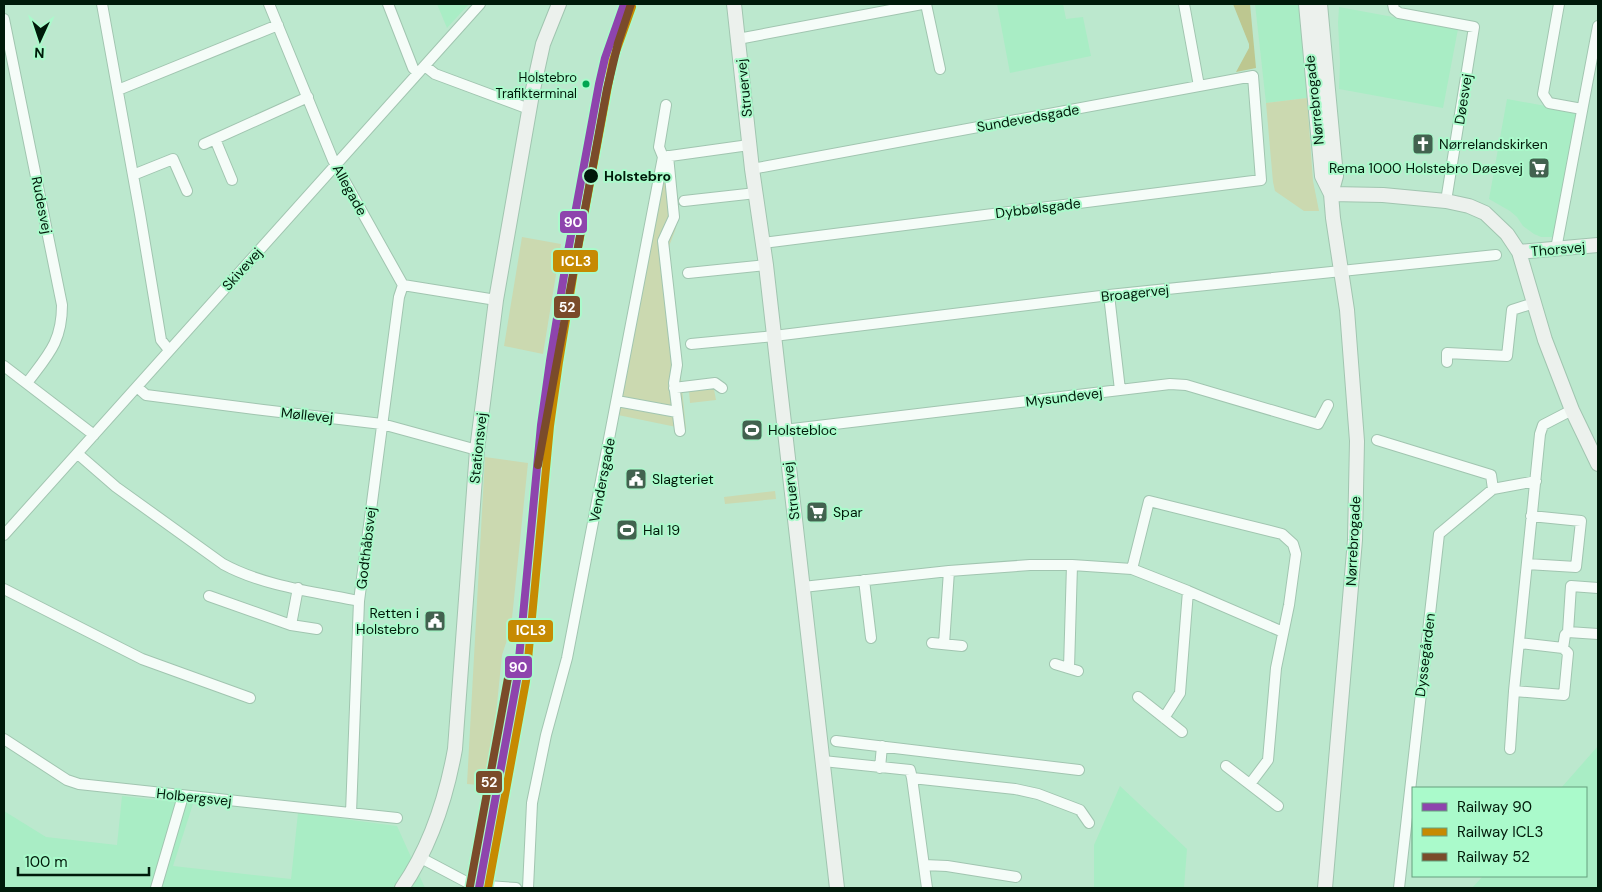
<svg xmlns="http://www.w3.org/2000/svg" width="1602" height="892" viewBox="0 0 1602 892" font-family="'DM Sans',sans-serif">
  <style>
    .built { fill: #a9edc5 }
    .green { fill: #cbd9b0 }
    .forest { fill: #bdc790 }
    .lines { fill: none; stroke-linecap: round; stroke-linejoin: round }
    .street-casing { stroke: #a1c5b0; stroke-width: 12 }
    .secondary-casing { stroke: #a1c5b0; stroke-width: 16 }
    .street { stroke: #f5fcf8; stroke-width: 10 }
    .secondary { stroke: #ecf1ed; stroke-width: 14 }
    .rail-casing { stroke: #bbc8c0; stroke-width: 4.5 }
    .rail { stroke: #aafacb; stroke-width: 2.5; stroke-dasharray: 8; stroke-linecap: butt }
    .rail-1-casing { stroke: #aafacb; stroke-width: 11 }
    .rail-2-casing { stroke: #aafacb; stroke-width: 11 }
    .rail-3-casing { stroke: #aafacb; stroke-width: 11 }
    .rail-1 { stroke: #8e44ad; stroke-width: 8 }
    .rail-2 { stroke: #c68a02; stroke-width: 8 }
    .rail-3 { stroke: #7a4b2a; stroke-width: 8 }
    .bus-dot { fill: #00a651; stroke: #aafacb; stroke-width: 2 }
    .stop-dot { fill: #001a0a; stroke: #aafacb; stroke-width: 2 }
    .labels { text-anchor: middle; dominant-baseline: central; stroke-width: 4; stroke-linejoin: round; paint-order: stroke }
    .bus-label { font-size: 13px; fill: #001a0a; stroke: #aafacb; text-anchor: end }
    .street-label { font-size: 14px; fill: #001a0a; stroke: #aafacb }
    .poi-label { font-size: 14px; fill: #001a0a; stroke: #aafacb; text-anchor: start }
    .stop-label { font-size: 14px; font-weight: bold; fill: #001a0a; stroke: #aafacb; text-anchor: start }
    .line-badge { stroke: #aafacb; stroke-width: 2 }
    .badge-label { font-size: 14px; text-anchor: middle; font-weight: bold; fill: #fff }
  </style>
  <rect width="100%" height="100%" fill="#bce8ce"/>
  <path class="built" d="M437,4H469L447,28Z
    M997,4H1063L1066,19L1083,17L1091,56L1010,73Z
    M1255,4H1301L1307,98L1266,103Z
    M1339,7L1458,29L1443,108L1339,89L1340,62L1338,23Z
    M1507,99L1578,112L1554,237H1541L1534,234L1523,226L1517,217L1510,211L1489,199Z
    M1598,746V888H1472L1483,876H1586V788H1561Z
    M1120,786L1187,849L1184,888H1094V845Z
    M122,796L193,804L173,866L291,879L298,813L397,826L425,888H4V811L46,837L117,845Z"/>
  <path class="green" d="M1307,98L1313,181L1319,211H1304L1275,191L1273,182L1266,103Z
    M666,170L677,218L676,228L668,249L686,429L618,415Z
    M522,237L561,244L543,354L504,346Z
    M714,389L716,400L690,403L689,391Z
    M485,457L528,463L511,628L502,655L495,724V755L490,786L467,784Z
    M775,491L776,499L725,504L724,497Z"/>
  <path class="forest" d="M1233,4H1250L1256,68L1236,72L1249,48V44Z"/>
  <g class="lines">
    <g class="street-casing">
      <path id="street" d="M102,4L140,214L161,340L169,350
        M269,4L333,160L403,285L496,300
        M388,4L413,68L418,73
        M926,4L940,69
        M1184,4L1199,86
        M1393,4L1394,9L1399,13L1474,27L1446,201
        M1559,4L1543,94L1549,103L1582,109
        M4,19L62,305C62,342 48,355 27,383
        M738,39L922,4
        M425,66L435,74L529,109
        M118,90L278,25
        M215,139L232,180
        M204,144L308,97
        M668,156L674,217L663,241L677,365L674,383L680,431
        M663,157L659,147L666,105
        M752,169L1253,76L1261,180L763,243
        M133,175L173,159L187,191
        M684,201L756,193
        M1556,249L1598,26
        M688,273L766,265
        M1109,295L1120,390
        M691,344L774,336L1109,295L1496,255
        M1447,362V353L1507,356L1512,310L1534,303
        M4,366L94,435
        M137,387L146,395L263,410L382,424L477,450
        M674,388L715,383L722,388
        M617,401L677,412
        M784,430L1170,384L1186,385L1318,424L1328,405
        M1377,440L1491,475L1493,489
        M78,454L116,487L223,564C263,586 315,592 359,601
        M4,535L480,4
        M1527,564L1576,567L1581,521L1531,516
        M1132,569L1149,501L1282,534L1293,544L1296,554L1289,605L1276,668L1268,760L1250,784
        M864,580L871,638
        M803,587L949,571L1030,565H1072L1132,569L1188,591L1283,632
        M4,589L142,659L250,698
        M209,596L291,625L317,629
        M291,625L298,588
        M1568,632L1598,634
        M932,643L962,646
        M944,644L949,571
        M1563,648L1565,635L1568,632L1571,586L1598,588
        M1055,664L1078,671
        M1069,668L1072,565
        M1514,691L1564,695L1568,653L1563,648L1519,643
        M1138,697L1182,732
        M1164,718L1180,693L1188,591
        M4,739L67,780L79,784L397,818
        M836,741L1079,770
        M1510,749L1514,691L1540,434L1543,425L1572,410
        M823,761L910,770L912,778L927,888
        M1226,766L1278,806
        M880,768L882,746
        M912,778L1015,789L1038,794L1080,810L1089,823
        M351,813L359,601L399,297L403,285
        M421,858L472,885L516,888
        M924,865L947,866L1016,877
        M156,888L183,796
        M528,888L532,803L546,735L567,658L663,157L749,145
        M1399,888L1439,534L1493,489L1536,481"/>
    </g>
    <g class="secondary-casing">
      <path id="secondary" d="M734,4L752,169L766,265L837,888
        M1306,4L1322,176L1331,194
        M1320,4L1336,176L1331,194L1333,218L1347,310L1357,441L1355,540L1325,888
        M1331,194L1383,195L1446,201L1469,206L1485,213L1507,234L1519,252L1545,340L1572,410L1598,464
        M1519,252L1598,245
        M402,888C431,846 446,799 455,749L477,450L496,300L532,94L543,44L559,4"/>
    </g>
    <use href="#street" class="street"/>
    <use href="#secondary" class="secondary"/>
    <g class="rail-casing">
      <path id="rail" d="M517,680L530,613L547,467"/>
    </g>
    <use href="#rail" class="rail"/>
    <g class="rail-1-casing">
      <path id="rail-1" d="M479,888L517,680L541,425L550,361L567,257L599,84L605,58L624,4"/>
    </g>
    <g class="rail-2-casing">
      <path id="rail-2" d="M488,888L526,681L550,426L559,362L576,259L608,86L613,60L632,7"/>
    </g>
    <g class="rail-3-casing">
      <path id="rail-3" d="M538,465L607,89L618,43L631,4
        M470,886L508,678"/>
    </g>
    <use href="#rail-1" class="rail-1"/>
    <use href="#rail-2" class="rail-2"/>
    <use href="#rail-3" class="rail-3"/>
  </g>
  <defs>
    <g id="church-square" transform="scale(1.125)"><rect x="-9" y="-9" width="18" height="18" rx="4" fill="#42624f" stroke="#aafacb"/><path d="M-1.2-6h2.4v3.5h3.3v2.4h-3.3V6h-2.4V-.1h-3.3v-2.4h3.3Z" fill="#fff"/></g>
    <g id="supermarket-square" transform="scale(1.125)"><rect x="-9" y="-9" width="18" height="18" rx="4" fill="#42624f" stroke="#aafacb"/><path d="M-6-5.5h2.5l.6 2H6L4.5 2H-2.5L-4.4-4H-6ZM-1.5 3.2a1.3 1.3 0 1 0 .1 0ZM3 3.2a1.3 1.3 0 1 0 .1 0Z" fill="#fff"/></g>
    <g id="stadium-square" transform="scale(1.125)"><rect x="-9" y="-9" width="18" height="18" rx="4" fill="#42624f" stroke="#aafacb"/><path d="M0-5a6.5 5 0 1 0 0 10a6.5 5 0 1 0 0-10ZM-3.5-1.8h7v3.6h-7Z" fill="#fff"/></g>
    <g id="civic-square" transform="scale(1.125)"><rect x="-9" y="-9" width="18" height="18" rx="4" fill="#42624f" stroke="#aafacb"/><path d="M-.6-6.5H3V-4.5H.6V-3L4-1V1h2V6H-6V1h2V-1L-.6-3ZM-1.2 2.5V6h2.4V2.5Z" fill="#fff"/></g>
  </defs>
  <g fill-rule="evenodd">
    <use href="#church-square" x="1423" y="144"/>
    <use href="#supermarket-square" x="1539" y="168"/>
    <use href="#stadium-square" x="752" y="430"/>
    <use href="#civic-square" x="636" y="479"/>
    <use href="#supermarket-square" x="817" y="512"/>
    <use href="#stadium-square" x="627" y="530"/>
    <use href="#civic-square" x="435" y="621"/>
  </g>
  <circle class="bus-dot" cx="586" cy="84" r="4.5"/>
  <circle class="stop-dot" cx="591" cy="176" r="8"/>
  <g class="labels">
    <g class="bus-label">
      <text x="577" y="77">Holstebro<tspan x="577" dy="16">Trafikterminal</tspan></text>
    </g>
    <g class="street-label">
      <text transform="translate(744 88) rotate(-96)">Struervej</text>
      <text transform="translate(1463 99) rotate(-81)">Døesvej</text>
      <text transform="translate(1314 100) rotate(-96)">Nørrebrogade</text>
      <text transform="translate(1028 118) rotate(-10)">Sundevedsgade</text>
      <text transform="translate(350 190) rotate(61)">Allegade</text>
      <text transform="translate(42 205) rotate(79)">Rudesvej</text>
      <text transform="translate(1038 208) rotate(-7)">Dybbølsgade</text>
      <text transform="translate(1558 249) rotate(-5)">Thorsvej</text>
      <text transform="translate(242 269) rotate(-48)">Skivevej</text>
      <text transform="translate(1135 293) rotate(-6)">Broagervej</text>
      <text transform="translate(1064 397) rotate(-7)">Mysundevej</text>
      <text transform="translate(307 415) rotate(6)">Møllevej</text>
      <text transform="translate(478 448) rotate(-84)">Stationsvej</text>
      <text transform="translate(602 480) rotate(-79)">Vendersgade</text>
      <text transform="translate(791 491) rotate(-97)">Struervej</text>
      <text transform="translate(1353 541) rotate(-87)">Nørrebrogade</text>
      <text transform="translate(366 548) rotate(-83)">Godthåbsvej</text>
      <text transform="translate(1425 655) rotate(-83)">Dyssegården</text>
      <text transform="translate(194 797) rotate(6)">Holbergsvej</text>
    </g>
    <g class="poi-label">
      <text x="1439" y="144">Nørrelandskirken</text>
      <text x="1523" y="168" text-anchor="end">Rema 1000 Holstebro Døesvej</text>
      <text x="768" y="430">Holstebloc</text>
      <text x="652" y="479">Slagteriet</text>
      <text x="833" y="512">Spar</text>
      <text x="643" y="530">Hal 19</text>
      <text x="419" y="613" text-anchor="end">Retten i<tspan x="419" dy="16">Holstebro</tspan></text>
    </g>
    <g class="stop-label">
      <text x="604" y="176">Holstebro</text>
    </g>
  </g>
  <g class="line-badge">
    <rect x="559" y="210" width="29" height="24" rx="5" fill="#8e44ad"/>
    <rect x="552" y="249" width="47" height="24" rx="5" fill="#c68a02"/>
    <rect x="553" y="295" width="28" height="24" rx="5" fill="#7a4b2a"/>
    <rect x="507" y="619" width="47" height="24" rx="5" fill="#c68a02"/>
    <rect x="504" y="655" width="29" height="24" rx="5" fill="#8e44ad"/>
    <rect x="475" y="770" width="28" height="24" rx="5" fill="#7a4b2a"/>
  </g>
  <g class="badge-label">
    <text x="573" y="227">90</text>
    <text x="576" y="266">ICL3</text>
    <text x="567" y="312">52</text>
    <text x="531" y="635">ICL3</text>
    <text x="518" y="672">90</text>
    <text x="489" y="787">52</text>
  </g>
  <rect width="1602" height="892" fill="none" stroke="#001a0a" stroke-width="10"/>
  <rect x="1412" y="787" width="175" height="90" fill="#aafacb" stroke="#66a07e"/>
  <rect x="1422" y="803" width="25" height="8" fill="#8e44ad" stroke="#66a07e"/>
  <text x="1457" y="812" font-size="15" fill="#001a0a">Railway 90</text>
  <rect x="1422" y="828" width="25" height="8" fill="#c68a02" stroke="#66a07e"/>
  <text x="1457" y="837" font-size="15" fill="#001a0a">Railway ICL3</text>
  <rect x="1422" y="853" width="25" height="8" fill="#7a4b2a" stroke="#66a07e"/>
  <text x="1457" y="862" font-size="15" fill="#001a0a">Railway 52</text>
  <g transform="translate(40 40) rotate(183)" stroke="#aafacb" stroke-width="4" paint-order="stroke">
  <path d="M0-4L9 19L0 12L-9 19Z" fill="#001a0a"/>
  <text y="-8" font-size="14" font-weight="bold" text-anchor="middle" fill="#001a0a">N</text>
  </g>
  <path d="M18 867v8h131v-8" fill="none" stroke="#001a0a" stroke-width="2.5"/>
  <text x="25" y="867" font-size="15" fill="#001a0a" stroke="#aafacb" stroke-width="4" paint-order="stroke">100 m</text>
</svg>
